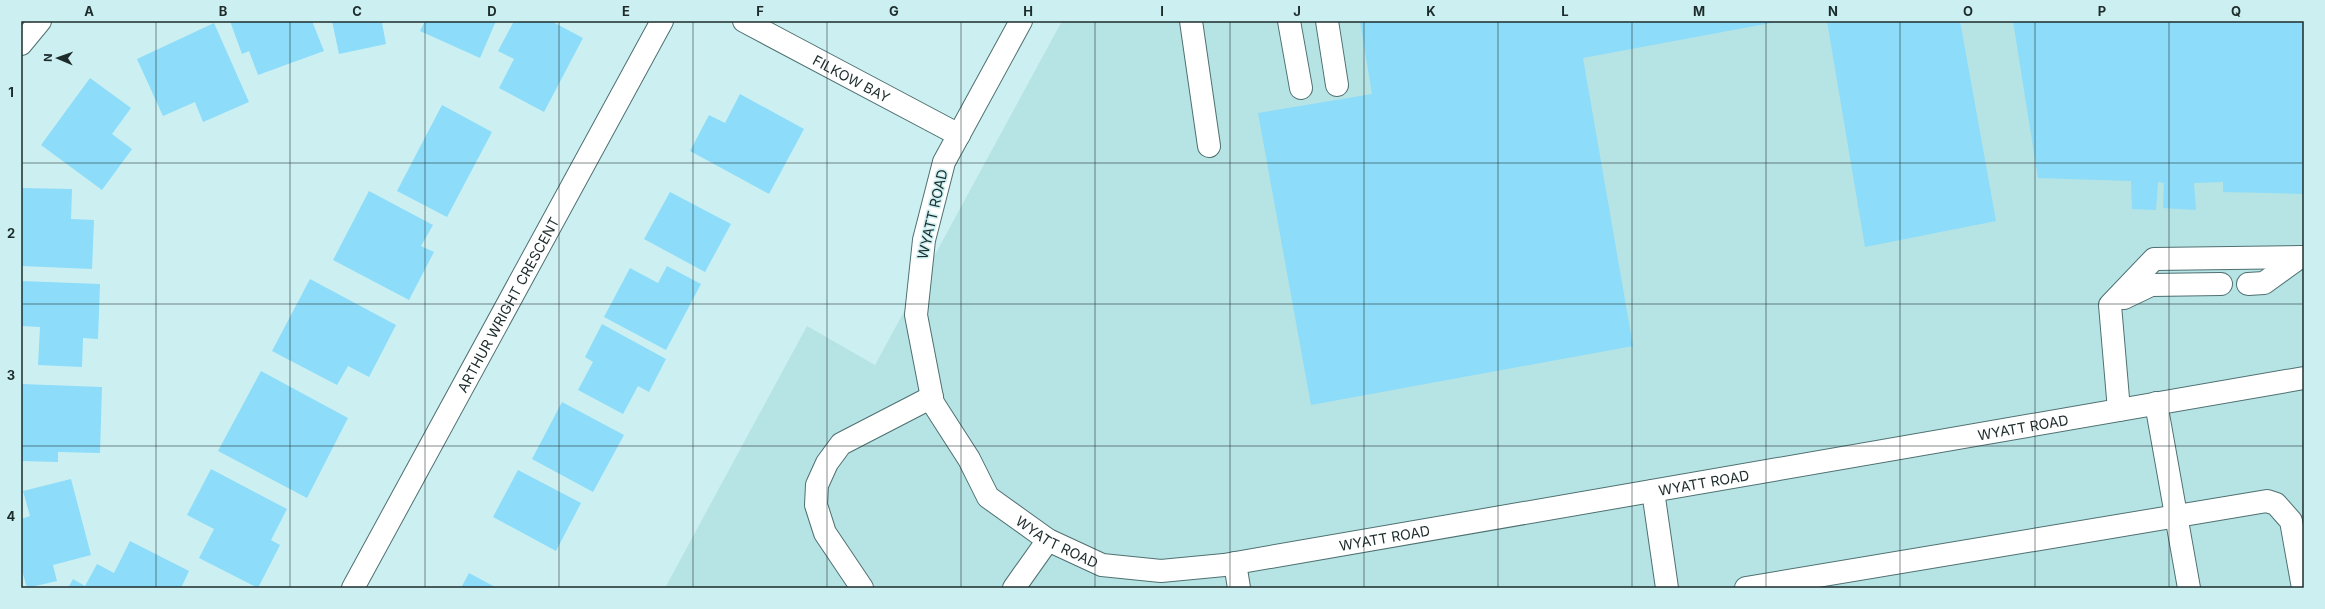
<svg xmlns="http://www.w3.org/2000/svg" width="2325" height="609" viewBox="0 0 2325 609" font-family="Inter,sans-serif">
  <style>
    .built { fill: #b6e3e4 }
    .building { fill: #8cdcfa }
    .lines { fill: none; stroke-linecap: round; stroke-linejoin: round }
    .minor-casing { stroke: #4f7071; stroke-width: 24 }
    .minor { stroke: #fff; stroke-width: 22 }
    .grid { fill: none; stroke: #1d2b2b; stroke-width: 1; stroke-opacity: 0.55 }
    .labels { text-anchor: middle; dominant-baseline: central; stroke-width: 3; stroke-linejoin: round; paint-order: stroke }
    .street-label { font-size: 14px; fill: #1d2b2b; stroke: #ccf0f1 }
    .neatline { fill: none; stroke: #1d2b2b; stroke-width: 1.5 }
    .grid-label { font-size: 13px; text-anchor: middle; font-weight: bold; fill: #1d2b2b }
  </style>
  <rect width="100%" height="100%" fill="#ccf0f1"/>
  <path class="built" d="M1062,21H2304V588H665L807,326L875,365Z"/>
  <path class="building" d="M230,21H312L324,51L258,75L249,51L242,54Z
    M332,21H390L382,23L386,44L339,54Z
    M425,21H496L480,58L420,31Z
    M514,21H551L583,38L544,112L499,88L514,59L498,51Z
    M1360,21H1781L1583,58L1633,346L1311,405L1258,113L1372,94Z
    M1827,21H1960L1996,221L1865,247Z
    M2013,21H2304V194L2223,192V182L2194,183L2196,210L2163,208L2164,183L2158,182L2156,210L2132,209L2131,181L2038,178Z
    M214,23L249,102L203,122L195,102L163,116L137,59Z
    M90,78L131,108L112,134L132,149L102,190L41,145Z
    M740,94L804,129L769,194L690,151L709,115L725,123Z
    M442,105L492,132L447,217L397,191Z
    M21,188L72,189L71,219L94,220L92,269L21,266Z
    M369,191L433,225L421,246L434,252L409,300L333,260Z
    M670,192L731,224L705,272L644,239Z
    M667,266L701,284L666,350L604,317L630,268L658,283Z
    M310,279L396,325L369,377L348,366L337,385L272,351Z
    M21,281L100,284L98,339L83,338L82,367L38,365L40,327L21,326Z
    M602,324L666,359L649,392L638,386L623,414L578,390L593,362L585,357Z
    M261,371L348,418L307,498L218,451Z
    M21,384L102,387L100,453L58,452V462L21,461Z
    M562,402L624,435L593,492L532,459Z
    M211,469L287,509L271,540L280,545L258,588L199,558L214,529L187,515Z
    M518,470L581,503L556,551L493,517Z
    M71,479L91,555L53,565L57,581L27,588L21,567V519L30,516L23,491Z
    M130,541L189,571L181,588H68L73,579L85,586L97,564L114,573Z
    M469,573L497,588H461Z"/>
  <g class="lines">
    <g class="minor-casing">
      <g id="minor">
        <path id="s1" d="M744,21L959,135"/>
        <path id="s2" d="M1021,21L944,162L924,240L916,315L933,403L969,459L988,497L1048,540L1102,565L1161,571L1224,565L2304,378"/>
        <path d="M1191,21L1209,146"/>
        <path d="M1289,21L1301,88"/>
        <path d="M1327,21L1337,85"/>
        <path d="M21,44L40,21"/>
        <path d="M2248,284L2264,283L2300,257"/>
        <path d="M2124,298L2151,285L2221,284"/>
        <path d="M2156,403L2189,588"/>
        <path d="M2119,410L2110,305L2154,259L2304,257"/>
        <path d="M1653,491L1667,588"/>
        <path d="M1235,563L1239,588"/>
        <path id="s3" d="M353,588L662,21"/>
        <path d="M862,588L825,533L816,505L817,485L827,463L841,444L932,397"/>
        <path d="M1014,588L1048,540"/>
        <path d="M1746,588L2267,501L2276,504L2291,521L2303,588"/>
      </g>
    </g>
    <use href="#minor" class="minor"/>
  </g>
  <path class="grid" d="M156,21V588M290,21V588M425,21V588M559,21V588M693,21V588M827,21V588M961,21V588M1095,21V588M1230,21V588M1364,21V588M1498,21V588M1632,21V588M1766,21V588M1900,21V588M2035,21V588M2169,21V588M21,163H2304M21,304H2304M21,446H2304"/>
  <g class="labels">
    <g class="street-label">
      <text stroke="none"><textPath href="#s1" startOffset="122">FILKOW BAY</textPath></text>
      <text transform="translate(932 214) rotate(-77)">WYATT ROAD</text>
      <text stroke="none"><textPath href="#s3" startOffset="323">ARTHUR WRIGHT CRESCENT</textPath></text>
      <text stroke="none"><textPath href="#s2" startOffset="1582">WYATT ROAD</textPath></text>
      <text stroke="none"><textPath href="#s2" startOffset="1258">WYATT ROAD</textPath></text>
      <text stroke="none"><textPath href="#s2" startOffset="934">WYATT ROAD</textPath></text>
      <text stroke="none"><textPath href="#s2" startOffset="598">WYATT ROAD</textPath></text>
    </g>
  </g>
  <rect width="2325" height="609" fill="none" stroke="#ccf0f1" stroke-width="44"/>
  <g transform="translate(58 58) rotate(272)" stroke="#ccf0f1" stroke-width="3" paint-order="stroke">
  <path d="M0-3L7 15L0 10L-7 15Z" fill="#1d2b2b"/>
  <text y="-6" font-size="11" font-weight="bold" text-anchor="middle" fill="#1d2b2b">N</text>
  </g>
  <rect x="22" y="22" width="2281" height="565" class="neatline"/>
  <g class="grid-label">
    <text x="89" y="16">A</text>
    <text x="223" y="16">B</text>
    <text x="357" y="16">C</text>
    <text x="492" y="16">D</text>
    <text x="626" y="16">E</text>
    <text x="760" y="16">F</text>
    <text x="894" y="16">G</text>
    <text x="1028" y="16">H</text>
    <text x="1162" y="16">I</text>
    <text x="1297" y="16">J</text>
    <text x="1431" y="16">K</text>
    <text x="1565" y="16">L</text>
    <text x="1699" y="16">M</text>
    <text x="1833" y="16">N</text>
    <text x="1968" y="16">O</text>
    <text x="2102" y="16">P</text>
    <text x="2236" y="16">Q</text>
    <text x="11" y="97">1</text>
    <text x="11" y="238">2</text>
    <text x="11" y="380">3</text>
    <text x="11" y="521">4</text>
  </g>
</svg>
